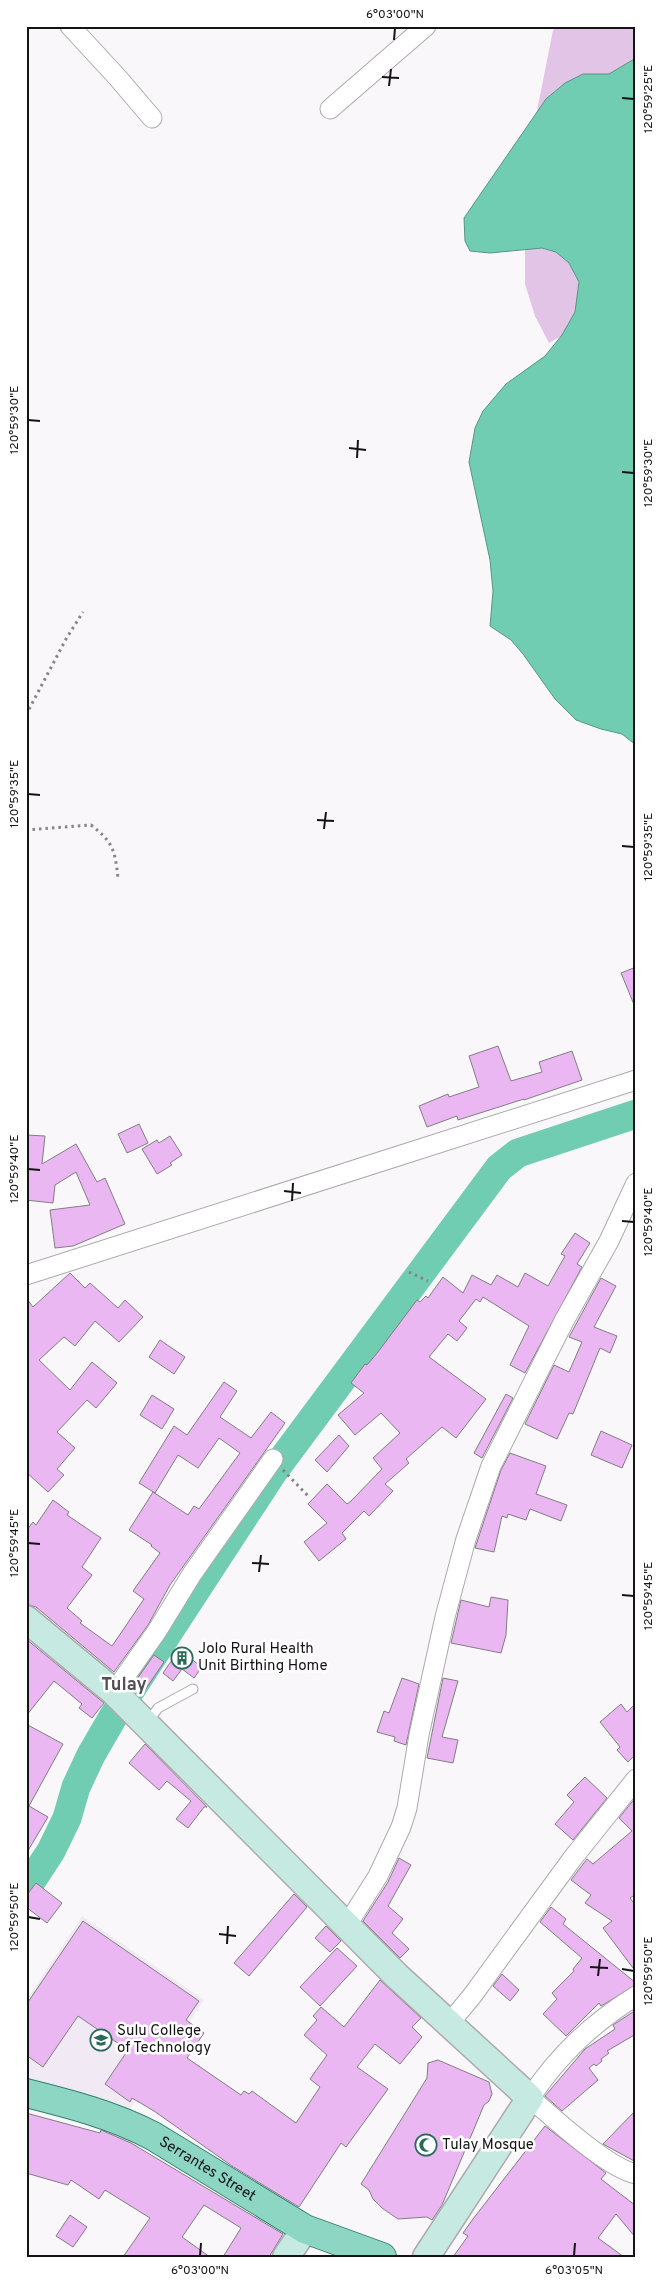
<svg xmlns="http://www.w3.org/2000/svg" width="662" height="2283" viewBox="0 0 662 2283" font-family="Overpass,sans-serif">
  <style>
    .built { fill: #f1e9f3 }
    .green { fill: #e2c4e7 }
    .water { fill: #71cdb2; stroke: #559683 }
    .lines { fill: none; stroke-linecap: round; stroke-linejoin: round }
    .river { stroke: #71cdb2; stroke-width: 29 }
    .building { fill: #eab7f2; stroke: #817e82 }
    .lane-casing { stroke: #adaaae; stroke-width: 11 }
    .street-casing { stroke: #adaaae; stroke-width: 21 }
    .secondary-casing { stroke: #adaaae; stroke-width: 29 }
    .primary-casing { stroke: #32806c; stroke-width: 30 }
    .path { stroke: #868487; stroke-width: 3; stroke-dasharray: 2.5 4; stroke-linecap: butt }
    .lane { stroke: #fff; stroke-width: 9 }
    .street { stroke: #fff; stroke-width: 19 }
    .secondary { stroke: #c6eae1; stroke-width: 26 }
    .primary { stroke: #8dd6c3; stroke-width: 28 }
    .ticks { fill: none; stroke: #151415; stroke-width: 2 }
    .labels { text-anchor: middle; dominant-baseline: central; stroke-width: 5; stroke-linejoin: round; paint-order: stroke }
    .poi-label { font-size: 15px; fill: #151415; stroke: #fff; text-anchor: start }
    .street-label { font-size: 15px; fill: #151415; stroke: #fff }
    .quarter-label { font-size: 18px; font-weight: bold; fill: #525053; stroke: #fff }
    .neatline { fill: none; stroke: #151415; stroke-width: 2 }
    .ticks-label { font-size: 12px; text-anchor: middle; fill: #151415 }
  </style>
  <rect width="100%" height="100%" fill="#faf7fb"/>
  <path class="built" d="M82,1916L204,2000L130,2109L26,2080V2001Z"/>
  <path class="green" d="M559,26H636V350L578,327L549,343L535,316L525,284V244L533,131L553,30Z"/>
  <path class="water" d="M636,58V745L622,734L601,729L576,720L555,699L523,654L511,640L490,626L493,591L490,560L469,462L475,428L483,411L506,384L545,356L562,335L575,312L579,282L569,263L556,252L542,248L490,253L470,251L465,241L464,218L546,99L565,83L583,74H609Z"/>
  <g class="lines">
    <path class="river" d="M26,1889L51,1851L67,1818L76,1787L91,1755L113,1717L273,1472L499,1168L518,1153L636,1114"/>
  </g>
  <path class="building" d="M636,967V1007H635L621,973Z
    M498,1046L511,1081L542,1072L539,1062L572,1051L582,1080L524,1100V1099L458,1120L457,1116L427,1127L419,1106L448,1094L449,1097L479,1087L469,1056Z
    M139,1124L148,1143L127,1153L118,1134Z
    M26,1135L45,1136L42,1164L76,1144L97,1182L105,1178L125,1224L73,1246L55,1248L50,1210L90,1205L76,1172L55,1185L53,1203L26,1200Z
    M170,1136L182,1155L170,1163L172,1165L157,1174L142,1149L157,1140L159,1143Z
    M575,1233L590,1243L577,1264L582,1267L525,1373L510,1365L529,1326L483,1297L480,1302L476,1299L459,1321L467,1328L457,1341L448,1334L429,1357L486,1399L456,1438L442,1427L406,1459L409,1463L385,1484L393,1491L369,1516L364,1511L342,1533L346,1539L319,1561L304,1542L327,1523L308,1504L327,1484L347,1504L351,1501L382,1469L373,1458L400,1433L381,1413L355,1435L338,1415L364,1393L351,1383L365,1364L367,1365L378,1352L417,1300L420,1302L426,1296L428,1298L443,1277L463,1293L472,1275L491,1285L497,1275L518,1287L525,1273L548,1286L565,1256L561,1254Z
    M70,1273L85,1288L90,1283L118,1308L125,1300L143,1317L119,1342L95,1321L75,1346L64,1337L39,1360L70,1390L92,1362L117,1383L96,1408L87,1400L57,1432L75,1448L57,1469L64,1475L48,1492L26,1472V1298L33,1307Z
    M601,1278L616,1286L594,1327L617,1336L610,1353L600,1348L573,1414L569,1413L557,1439L525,1424L554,1365L569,1372L582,1342L569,1337Z
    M160,1340L185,1357L174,1374L149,1357Z
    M224,1382L237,1391L220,1417L251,1438L271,1412L285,1423L170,1585L148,1625L114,1672L36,1607L26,1604V1531L33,1522L36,1525L53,1500L69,1512L67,1515L101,1538L82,1567L92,1575L67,1608L82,1621L80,1623L112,1646L144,1599L133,1591L160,1553L151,1546L152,1545L129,1530L153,1492L188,1515L194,1506L199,1509L240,1453L219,1438L198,1468L178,1455L155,1493L139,1483L174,1426L187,1435Z
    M506,1394L513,1398L482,1458L474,1453Z
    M152,1395L174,1409L162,1429L140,1415Z
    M601,1431L632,1445L622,1468L591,1455Z
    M339,1435L349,1446L327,1472L315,1460Z
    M510,1453L546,1466L536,1494L567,1505L561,1521L530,1509L526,1520L508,1514L507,1518L502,1516L494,1552L475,1548L501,1470Z
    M491,1597L508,1600L506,1635L501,1653L451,1643L461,1600L489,1607Z
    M26,1639L104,1703L92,1718L79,1708L82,1704L54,1681L26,1716Z
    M179,1650L202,1667L194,1678L182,1669L173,1681L163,1673Z
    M154,1655L164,1662L143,1693L132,1686Z
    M402,1678L419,1684L406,1745L394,1741L395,1737L377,1732L384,1711L389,1713Z
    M443,1678L458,1681L442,1737L458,1740L453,1763L427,1758Z
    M636,1703V1754L628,1762L617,1750L620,1747L600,1722L621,1704L627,1712Z
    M26,1724L63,1744L29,1806L48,1817L26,1854Z
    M145,1744L207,1807H204L188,1828L176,1819L191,1801L167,1781L159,1790L129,1763Z
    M585,1777L607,1798L573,1840L555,1824L574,1802L567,1795Z
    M636,1797V1894L630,1898L636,1906V1972L603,1928L612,1921L585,1903L591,1895L571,1880L587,1859L593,1864L632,1831L619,1818Z
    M399,1858L411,1865L388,1906L403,1919L392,1933L409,1949L400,1958L363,1921L388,1882Z
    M36,1883L62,1903L47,1923L26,1907V1896Z
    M294,1894L307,1907L249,1976L234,1963Z
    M551,1907L566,1919L563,1924L636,1983V1985L601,2006L599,2003L566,2036L543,2014L557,1999L552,1993L574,1971L573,1969L582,1958L540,1922Z
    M83,1921L199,2001L186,2020L204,2033L187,2058L241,2095L244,2091L249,2094L252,2091L296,2123L320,2087L310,2079L327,2055L304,2035L317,2020L313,2016L321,2007L344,2027L380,1980L421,2018L412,2027L422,2037L400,2064L375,2044L357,2067L388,2089L346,2147L341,2143L299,2207L232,2166L154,2111L132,2098L130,2102L105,2084L128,2050L78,2016L43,2067L26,2055V2005Z
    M326,1926L341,1941L330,1952L315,1938Z
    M337,1948L357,1966L320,2006L300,1987Z
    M502,1974L519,1990L510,2001L493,1986Z
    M636,2010V2034L607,2051L609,2053L601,2059L602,2061L596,2066L594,2064L589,2068L598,2080L562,2111L545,2096L585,2049L615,2029L613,2025Z
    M438,2060L489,2082L492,2094L489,2101L484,2105L442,2205L432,2220L427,2217L398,2219L382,2208L373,2199L369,2190L361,2184L427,2078L428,2063Z
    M636,2110V2162L603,2144Z
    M26,2113L100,2133L101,2130L131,2143L283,2234L269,2257H223L241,2228L204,2205L182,2237L210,2257H123L150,2218L105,2190L99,2199L71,2180L68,2185L26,2173Z
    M545,2126L606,2173L601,2179L636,2206V2238L616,2214L598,2238L624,2257H453L468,2236L463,2233L473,2219Z
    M70,2215L87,2227L73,2247L56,2236Z"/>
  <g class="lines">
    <g class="lane-casing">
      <path id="lane" d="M148,1722L158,1708L193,1689"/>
    </g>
    <g class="street-casing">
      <path id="street" d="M70,26L118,78L152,118
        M330,109L426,26
        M26,1275L636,1080
        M114,1692L157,1631L192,1574L273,1459
        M347,1925L378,1876L401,1827L407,1808L419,1735L445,1617L466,1539L491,1466L564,1321L609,1241L636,1183
        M636,1996C592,2023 558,2055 530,2098C554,2118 607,2168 636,2174
        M448,2025L472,1996L572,1859L636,1779"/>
    </g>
    <g class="secondary-casing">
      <path id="secondary" d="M26,1619L114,1692L397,1976L530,2098L426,2257
        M286,2257L305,2229"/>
    </g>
    <g class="primary-casing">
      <g id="primary">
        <path id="s1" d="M26,2093C70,2104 113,2115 153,2136L305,2229L382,2257"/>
      </g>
    </g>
    <path class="path" d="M26,715L66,639L83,612
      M26,830L91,825C113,842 115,850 118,878
      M409,1272L428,1281
      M283,1470L310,1498"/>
    <use href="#lane" class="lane"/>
    <use href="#street" class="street"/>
    <use href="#secondary" class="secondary"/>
    <use href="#primary" class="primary"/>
  </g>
  <path class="ticks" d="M394,40L395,28M382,77L399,78M389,86L391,69M622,98L634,99M28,420L40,421M349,448L366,450M357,458L358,440M622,472L634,473M28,794L40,795M317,820L334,821M324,829L326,812M622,846L634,847M28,1169L40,1170M284,1191L301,1193M292,1201L293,1183M622,1221L634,1222M28,1543L40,1544M252,1563L269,1564M259,1572L261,1555M622,1595L634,1596M28,1917L40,1919M219,1934L236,1936M227,1944L228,1926M590,1967L608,1968M622,1969L634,1971M598,1976L600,1959M200,2256L201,2243M574,2256L575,2243"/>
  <defs>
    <g id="building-ring" transform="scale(1.125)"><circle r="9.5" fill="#fff" stroke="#2a6a59" stroke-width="1.5"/><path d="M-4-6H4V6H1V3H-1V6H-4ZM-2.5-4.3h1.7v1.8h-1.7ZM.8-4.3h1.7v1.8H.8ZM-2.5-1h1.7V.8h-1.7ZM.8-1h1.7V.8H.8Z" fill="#2a6a59"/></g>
    <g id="university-ring" transform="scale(1.125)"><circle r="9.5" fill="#fff" stroke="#2a6a59" stroke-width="1.5"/><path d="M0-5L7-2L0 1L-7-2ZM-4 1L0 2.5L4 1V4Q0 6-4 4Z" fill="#2a6a59"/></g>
    <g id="mosque-ring" transform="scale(1.125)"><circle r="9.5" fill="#fff" stroke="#2a6a59" stroke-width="1.5"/><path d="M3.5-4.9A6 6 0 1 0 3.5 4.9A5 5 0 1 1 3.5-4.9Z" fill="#2a6a59"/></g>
  </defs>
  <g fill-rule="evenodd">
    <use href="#building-ring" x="182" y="1658"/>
    <use href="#university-ring" x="101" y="2040"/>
    <use href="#mosque-ring" x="426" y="2145"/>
  </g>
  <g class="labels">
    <g class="poi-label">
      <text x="198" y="1649">Jolo Rural Health<tspan x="198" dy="17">Unit Birthing Home</tspan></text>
      <text x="117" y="2031">Sulu College<tspan x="117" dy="17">of Technology</tspan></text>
      <text x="442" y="2145">Tulay Mosque</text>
    </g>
    <g class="street-label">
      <text stroke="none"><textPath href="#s1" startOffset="198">Serrantes Street</textPath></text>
    </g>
    <g class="quarter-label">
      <text x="124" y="1685">Tulay</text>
    </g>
  </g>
  <rect width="662" height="2283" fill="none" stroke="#ffffff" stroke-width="55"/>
  <rect x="28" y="28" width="606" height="2228" class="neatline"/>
  <g class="ticks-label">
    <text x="395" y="18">6°03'00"N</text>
    <text transform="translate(648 99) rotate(-90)" y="4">120°59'25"E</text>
    <text transform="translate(14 420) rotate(-90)" y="4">120°59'30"E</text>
    <text transform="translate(648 473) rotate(-90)" y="4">120°59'30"E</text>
    <text transform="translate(14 794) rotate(-90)" y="4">120°59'35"E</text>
    <text transform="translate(648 847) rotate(-90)" y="4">120°59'35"E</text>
    <text transform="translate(14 1169) rotate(-90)" y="4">120°59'40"E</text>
    <text transform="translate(648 1222) rotate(-90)" y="4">120°59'40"E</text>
    <text transform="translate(14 1543) rotate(-90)" y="4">120°59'45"E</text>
    <text transform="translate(648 1596) rotate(-90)" y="4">120°59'45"E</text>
    <text transform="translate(14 1917) rotate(-90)" y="4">120°59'50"E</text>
    <text transform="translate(648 1971) rotate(-90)" y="4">120°59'50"E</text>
    <text x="200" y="2274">6°03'00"N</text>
    <text x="574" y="2274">6°03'05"N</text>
  </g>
</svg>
